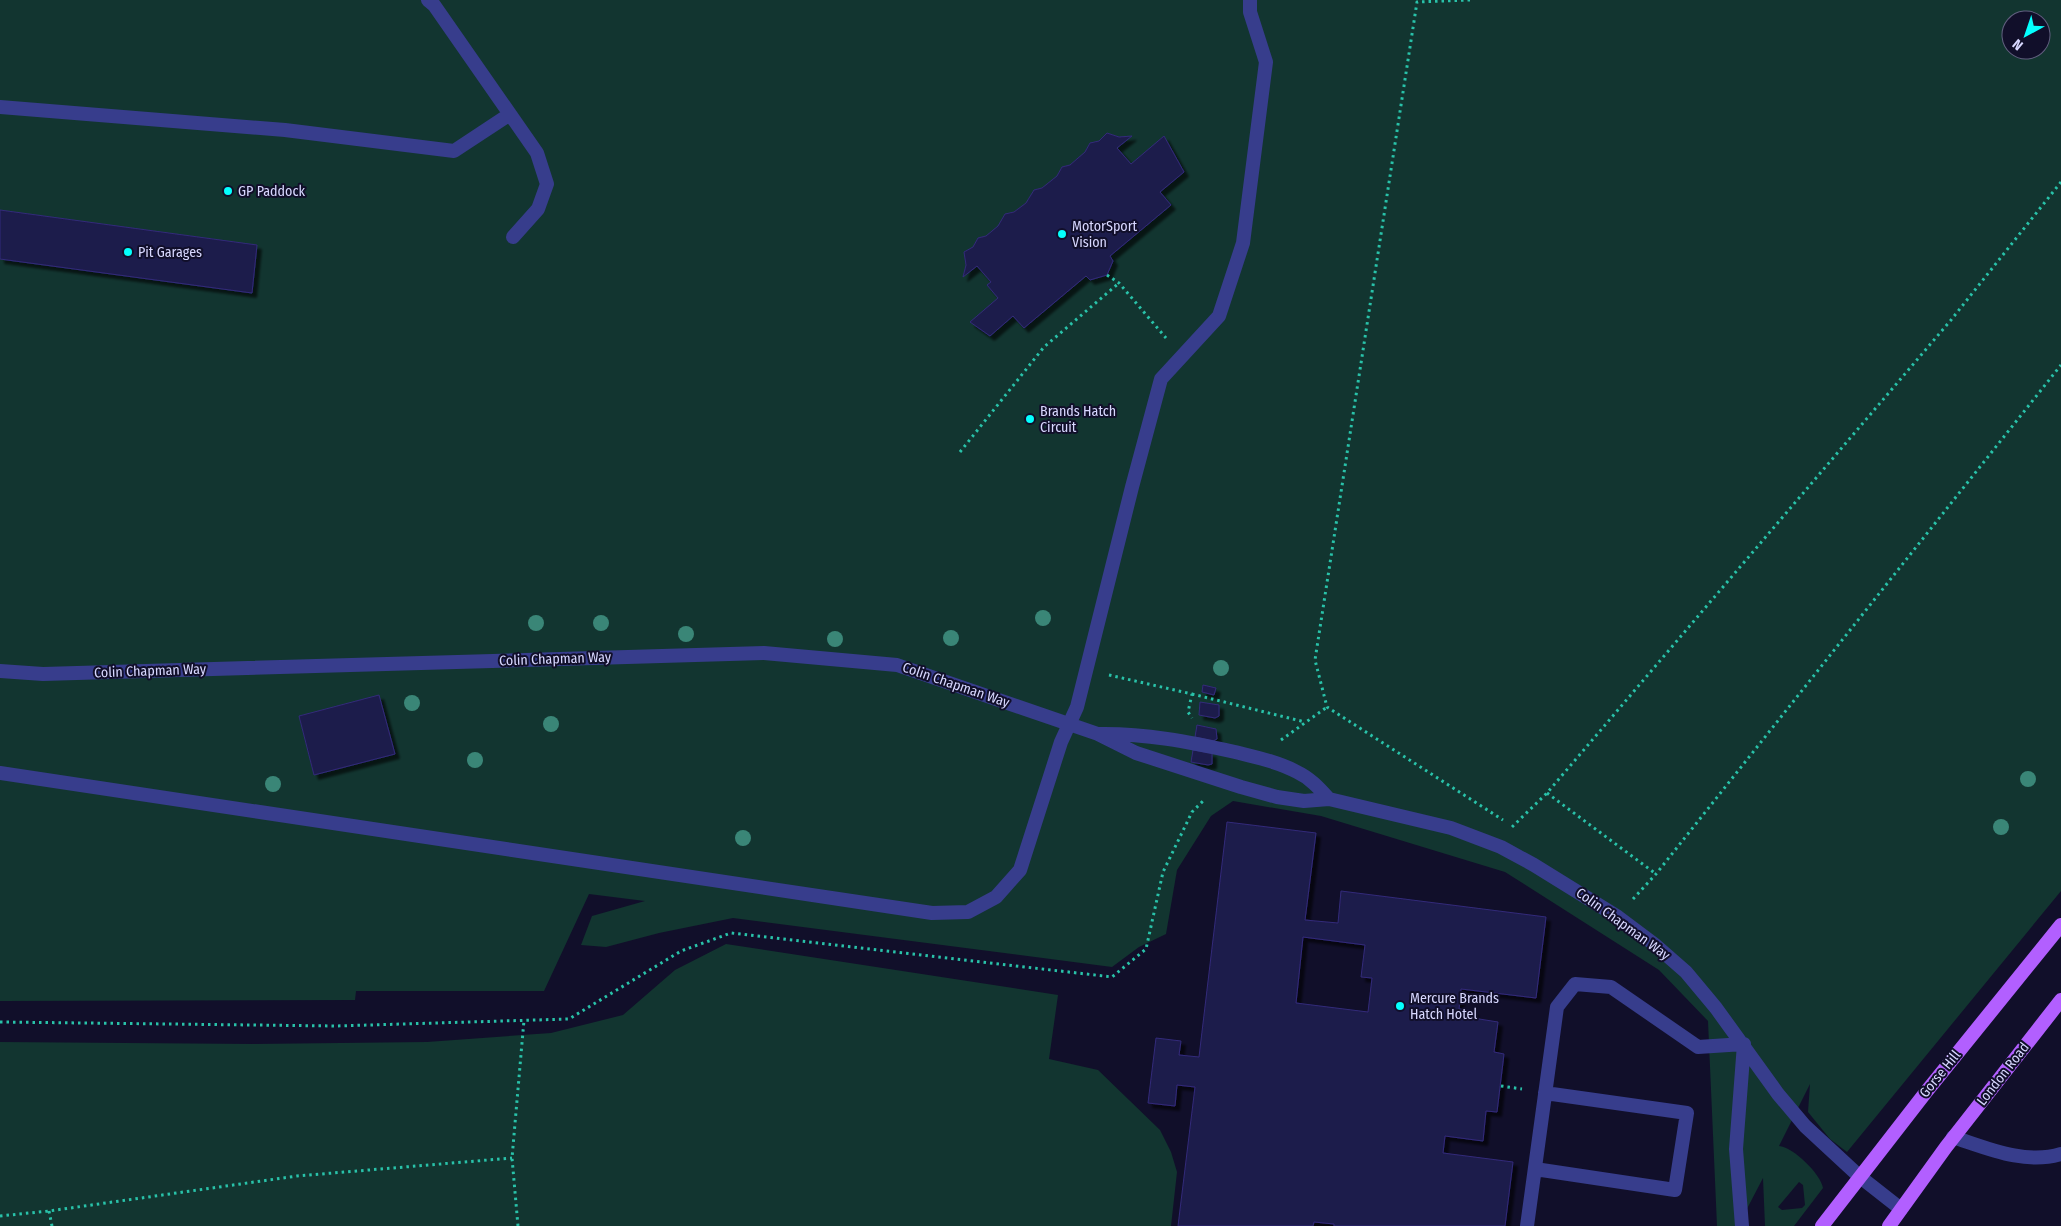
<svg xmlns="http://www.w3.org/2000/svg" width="2061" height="1226" viewBox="0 0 2061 1226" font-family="'Fira Sans Condensed',sans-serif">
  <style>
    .green { fill: #123530; fill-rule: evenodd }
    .building { fill: #1f1a4c; stroke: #322b7a; fill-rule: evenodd; filter: url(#shadow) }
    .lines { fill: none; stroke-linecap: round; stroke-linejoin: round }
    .path { stroke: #29c2a9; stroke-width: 3; stroke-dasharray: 2.5 4; stroke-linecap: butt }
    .service { stroke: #373d8c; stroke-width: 14 }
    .primary { stroke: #b25fff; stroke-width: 14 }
    .tree { fill: #3a8677 }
    .poi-dot { fill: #04fffe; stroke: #110f2a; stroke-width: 2 }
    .labels { text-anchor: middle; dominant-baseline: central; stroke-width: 4; stroke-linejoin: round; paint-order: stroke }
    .poi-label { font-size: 14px; fill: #d8d8ff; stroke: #110f2a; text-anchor: start }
    .street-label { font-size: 14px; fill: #d8d8ff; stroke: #110f2a }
  </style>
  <defs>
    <filter id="shadow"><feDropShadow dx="4.5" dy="4.5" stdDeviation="1" flood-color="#0009"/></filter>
  </defs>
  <rect width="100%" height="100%" fill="#110f2a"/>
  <path class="green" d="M0,0H2061V891L1847,1152L1830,1139L1808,1112L1810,1084L1779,1146C1793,1147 1821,1174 1823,1188L1794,1226H1765L1763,1178L1738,1226H1717L1708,1021L1659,970L1505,872L1321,816L1233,801L1211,816L1177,870L1166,934L1139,947L1112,967L733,918L659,933L606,947L581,945L592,916L645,901L589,894L544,991H356L355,1000L0,1001ZM2011,20H2041V50H2011ZM1799,1182L1803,1185L1805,1205L1802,1208L1782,1210L1778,1207Z
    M726,944L1058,995L1049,1059L1098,1070L1160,1130L1171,1152L1177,1172L1171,1226H0V1042L253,1044L427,1042L551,1033L623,1015L675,970Z"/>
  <path class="building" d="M1107,133L1119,137L1132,136L1117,148L1131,164L1164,136L1184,172L1160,192L1171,205L1110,256L1113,261L1107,275L1090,280L1086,276L1024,328L1013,316L990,336L970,322L998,298L987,285L991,282L977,266L963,277L966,265L964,252L973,247L978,238L986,236L998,226L1005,214L1014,212L1026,203L1034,190L1042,188L1057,176L1062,167L1070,165L1085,152L1090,143L1099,141Z
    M0,210L257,245L252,293L0,259Z
    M1203,685L1216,688L1214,695L1202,692Z
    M379,695L395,754L314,775L299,716Z
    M1200,702L1219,705V716L1215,718L1199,715Z
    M1197,725L1216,729L1217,739L1213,741L1195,737Z
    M1193,750L1212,753V764L1208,765L1191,762Z
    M1227,822L1316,833L1305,920L1338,923L1341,891L1546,917L1536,998L1461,989L1459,1009L1474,1011L1473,1018L1498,1022L1494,1052L1504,1054L1497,1112L1486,1111L1483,1141L1445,1136L1443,1153L1513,1162L1505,1226H1334V1224L1314,1222L1313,1226H1178L1195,1087L1177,1085L1175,1106L1148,1103L1156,1038L1181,1041L1179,1055L1199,1057ZM1303,937L1365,945L1361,977L1372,978L1368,1012L1296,1003Z"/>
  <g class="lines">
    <path class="path" d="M1470,0L1417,2L1315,660L1327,707L1503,820
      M1107,275L1119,283L1166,338
      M960,452L1044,347L1119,283
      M1109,675L1192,694L1188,712L1192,718
      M1192,694L1305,722
      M1281,740L1327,707
      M1547,793L1656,874
      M1512,827L1547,793L1951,320L2061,182
      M1633,899L1656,874L2061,365
      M0,1022L336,1026L569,1019L681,951L731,933L1112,977L1146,949L1163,872L1192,812L1205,799
      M1501,1086L1522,1089
      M49,1211L52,1226
      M0,1216L49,1211L297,1176L512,1158
      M518,1226L512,1158L524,1020"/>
    <path class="service" d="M428,0L434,5L537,153L547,184L538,209L513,237
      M0,107L285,130L454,151L510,114
      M0,671L43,674L764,653L897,665L1098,734L1136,753L1241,787L1277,797L1304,801L1329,799L1451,828L1501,847L1534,865L1618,917L1654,944L1686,972L1716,1008L1778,1094L1805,1126L1859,1176L1901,1209
      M1098,734C1144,733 1190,742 1235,752C1255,757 1279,762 1297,772C1310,778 1319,788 1329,799
      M0,773L932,913L968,912L996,897L1020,870L1061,742L1077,707L1132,487L1161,379L1219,316L1243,243L1266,62L1250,12V0
      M1953,1137C1987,1148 2025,1165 2061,1154
      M1535,1169L1675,1190L1687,1113L1545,1093
      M1527,1226L1557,1007L1575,984L1611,987L1698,1047L1744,1044
      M1742,1226L1736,1149L1744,1044"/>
    <path class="primary" d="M1822,1226L1926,1092L2061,925
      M1889,1226L1946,1147L2061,1000"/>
  </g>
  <g class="tree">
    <circle cx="1043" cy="618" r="8"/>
    <circle cx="536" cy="623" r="8"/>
    <circle cx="601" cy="623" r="8"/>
    <circle cx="686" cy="634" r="8"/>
    <circle cx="951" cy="638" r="8"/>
    <circle cx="835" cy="639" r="8"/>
    <circle cx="1221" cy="668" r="8"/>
    <circle cx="412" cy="703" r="8"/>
    <circle cx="551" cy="724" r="8"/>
    <circle cx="475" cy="760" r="8"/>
    <circle cx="2028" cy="779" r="8"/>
    <circle cx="273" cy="784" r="8"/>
    <circle cx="2001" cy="827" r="8"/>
    <circle cx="743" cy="838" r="8"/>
  </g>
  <g class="poi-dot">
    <circle cx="228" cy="191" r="5"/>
    <circle cx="1062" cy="234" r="5"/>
    <circle cx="128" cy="252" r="5"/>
    <circle cx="1030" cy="419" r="5"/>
    <circle cx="1400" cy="1006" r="5"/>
  </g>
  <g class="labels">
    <g class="poi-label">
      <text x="238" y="191">GP Paddock</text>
      <text x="1072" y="226">MotorSport<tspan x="1072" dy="16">Vision</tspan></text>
      <text x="138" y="252">Pit Garages</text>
      <text x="1040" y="411">Brands Hatch<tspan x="1040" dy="16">Circuit</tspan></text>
      <text x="1410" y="998">Mercure Brands<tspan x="1410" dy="16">Hatch Hotel</tspan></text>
    </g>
    <g class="street-label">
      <text transform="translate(555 659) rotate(-2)">Colin Chapman Way</text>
      <text transform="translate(150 671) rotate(-2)">Colin Chapman Way</text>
      <text transform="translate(956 685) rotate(19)">Colin Chapman Way</text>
      <text transform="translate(1623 924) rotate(36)">Colin Chapman Way</text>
      <text transform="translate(1940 1074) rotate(-51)">Gorse Hill</text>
      <text transform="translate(2003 1074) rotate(-52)">London Road</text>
    </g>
  </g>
  <g transform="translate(2026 35) rotate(220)"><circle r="24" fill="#110f2a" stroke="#615f7f"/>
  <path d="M0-4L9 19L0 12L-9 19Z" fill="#04fffe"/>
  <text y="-8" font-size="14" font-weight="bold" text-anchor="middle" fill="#d8d8ff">N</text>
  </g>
</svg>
